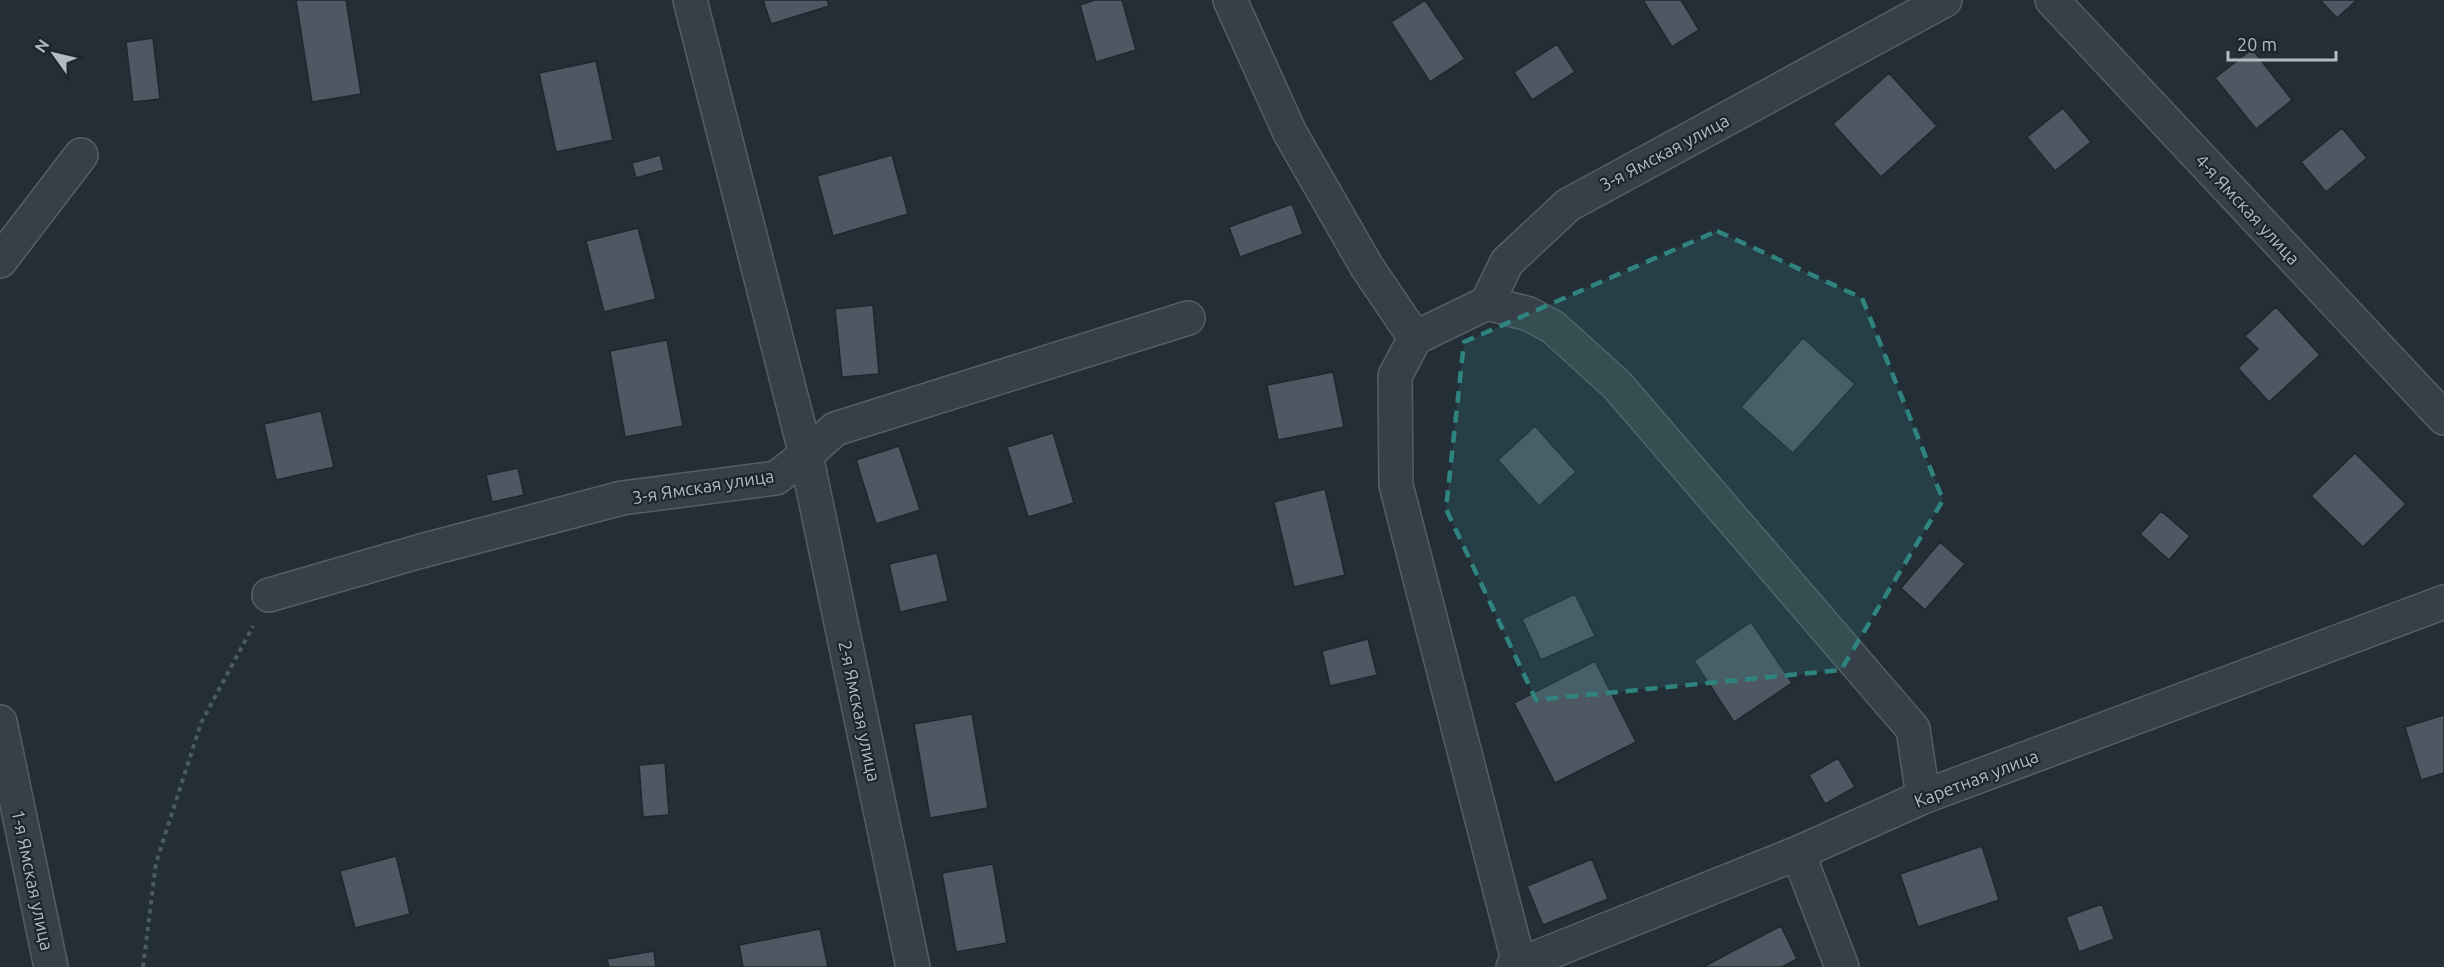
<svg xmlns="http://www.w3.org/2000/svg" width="2444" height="967" viewBox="0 0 2444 967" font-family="Ubuntu,sans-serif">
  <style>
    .building { fill: #4d5863; stroke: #1f272f; stroke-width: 1.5 }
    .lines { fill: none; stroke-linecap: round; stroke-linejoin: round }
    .minor-casing { stroke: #555e66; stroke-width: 36 }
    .path { stroke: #4a5c5c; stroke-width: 4; stroke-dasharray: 4.5 4.5; stroke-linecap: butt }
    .minor { stroke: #374048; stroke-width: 33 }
    .marked { fill: #30847f; fill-opacity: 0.2; stroke: #30847f; stroke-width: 4.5; stroke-dasharray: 12 8; stroke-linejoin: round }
    .labels { text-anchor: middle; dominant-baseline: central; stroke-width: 4.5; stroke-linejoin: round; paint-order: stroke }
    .street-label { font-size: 18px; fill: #b2bbc4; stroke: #1d252d }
  </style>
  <rect width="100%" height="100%" fill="#242e37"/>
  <path class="building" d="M296,0H346L361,94L312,102Z
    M763,0H827L829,6L771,24Z
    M1095,0H1122L1136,50L1096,62L1080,5Z
    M1425,0L1465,59L1430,82L1391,22Z
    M1643,0H1681L1699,30L1672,47Z
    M2320,0H2357L2337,18Z
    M153,38L160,99L133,102L126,42Z
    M1557,44L1575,72L1532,100L1514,72Z
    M2252,49L2292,100L2256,129L2215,78Z
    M596,61L613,140L556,152L539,73Z
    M1889,73L1937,126L1881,177L1833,124Z
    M2063,108L2091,142L2055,171L2027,137Z
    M2342,128L2367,158L2326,192L2301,162Z
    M660,155L664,170L636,178L632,163Z
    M892,155L908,214L833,236L817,176Z
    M1292,204L1303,234L1240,257L1229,227Z
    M638,228L656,299L604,312L586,241Z
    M873,305L879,374L842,377L835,309Z
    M2276,307L2320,355L2269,402L2238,368L2258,349L2245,336Z
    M1803,338L1855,384L1793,453L1741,407Z
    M667,340L683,426L625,437L610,351Z
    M1333,372L1344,427L1278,440L1267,385Z
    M321,411L334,467L276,480L264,424Z
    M1535,426L1576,472L1539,506L1498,460Z
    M1053,433L1074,503L1028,517L1007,447Z
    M899,446L920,510L876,524L856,460Z
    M2355,453L2406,504L2363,547L2311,496Z
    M518,468L524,495L492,502L486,475Z
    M1325,489L1345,575L1294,587L1274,502Z
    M2161,511L2190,536L2169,560L2140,534Z
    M1940,542L1965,564L1925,610L1901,588Z
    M937,553L948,601L900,612L889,564Z
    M1575,594L1595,636L1541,660L1522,619Z
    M1751,622L1792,683L1734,722L1694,661Z
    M1368,639L1377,675L1330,686L1322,651Z
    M1595,661L1636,742L1555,783L1514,703Z
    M972,714L988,808L930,818L914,724Z
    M2444,715V773L2421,780L2405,727Z
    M1838,758L1855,787L1825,804L1809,775Z
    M665,763L669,815L643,817L639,765Z
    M1982,846L1999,900L1918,927L1900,874Z
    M396,856L410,914L355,928L340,871Z
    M1592,859L1608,899L1543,925L1527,886Z
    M993,864L1007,943L956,952L942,873Z
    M2102,904L2114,939L2079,952L2066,917Z
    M1781,926L1797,959L1782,967H1703Z
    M820,929L828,967H743L739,945Z
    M654,951L656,967H609L607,959Z"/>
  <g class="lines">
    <g class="minor-casing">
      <path id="minor" d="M690,0L806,455L913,967
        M1230,0L1290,133L1367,267L1415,338
        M2052,0L2444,418
        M0,261L81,155
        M1487,303L1529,314L1553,327L1617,385L1913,729L1923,797
        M1415,338L1395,376L1396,485L1519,964
        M1415,338L1487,303L1507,262L1568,205L1945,0
        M269,595L421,551L622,498L776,478L806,455L835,429L1188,318
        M0,722L51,967
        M1798,853L1842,967
        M1513,967L1798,853L1923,797L2444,602"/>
    </g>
    <path class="path" d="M143,967L156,863L201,723L253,626"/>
    <use href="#minor" class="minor"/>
  </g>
  <path class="marked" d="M1717,231L1862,298L1943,500L1841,670L1536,700L1446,509L1464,342Z"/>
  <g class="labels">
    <g class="street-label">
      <text transform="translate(1664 152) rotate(-28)">3-я Ямская улица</text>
      <text transform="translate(2248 209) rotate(47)">4-я Ямская улица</text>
      <text transform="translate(703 486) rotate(-9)">3-я Ямская улица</text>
      <text transform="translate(860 711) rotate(78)">2-я Ямская улица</text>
      <text transform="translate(1976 778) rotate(-21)">Каретная улица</text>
      <text transform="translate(33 880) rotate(78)">1-я Ямская улица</text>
    </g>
  </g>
  <g transform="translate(54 54) rotate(304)" stroke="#1d252d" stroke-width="4.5" paint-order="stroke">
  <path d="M0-4.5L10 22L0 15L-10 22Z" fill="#b2bbc4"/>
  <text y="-9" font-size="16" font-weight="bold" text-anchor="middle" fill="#b2bbc4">N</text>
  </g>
  <path d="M2228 51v9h108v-9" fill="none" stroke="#b2bbc4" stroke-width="3"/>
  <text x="2237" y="51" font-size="18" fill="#b2bbc4" stroke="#1d252d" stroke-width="4.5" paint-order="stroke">20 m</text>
</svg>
